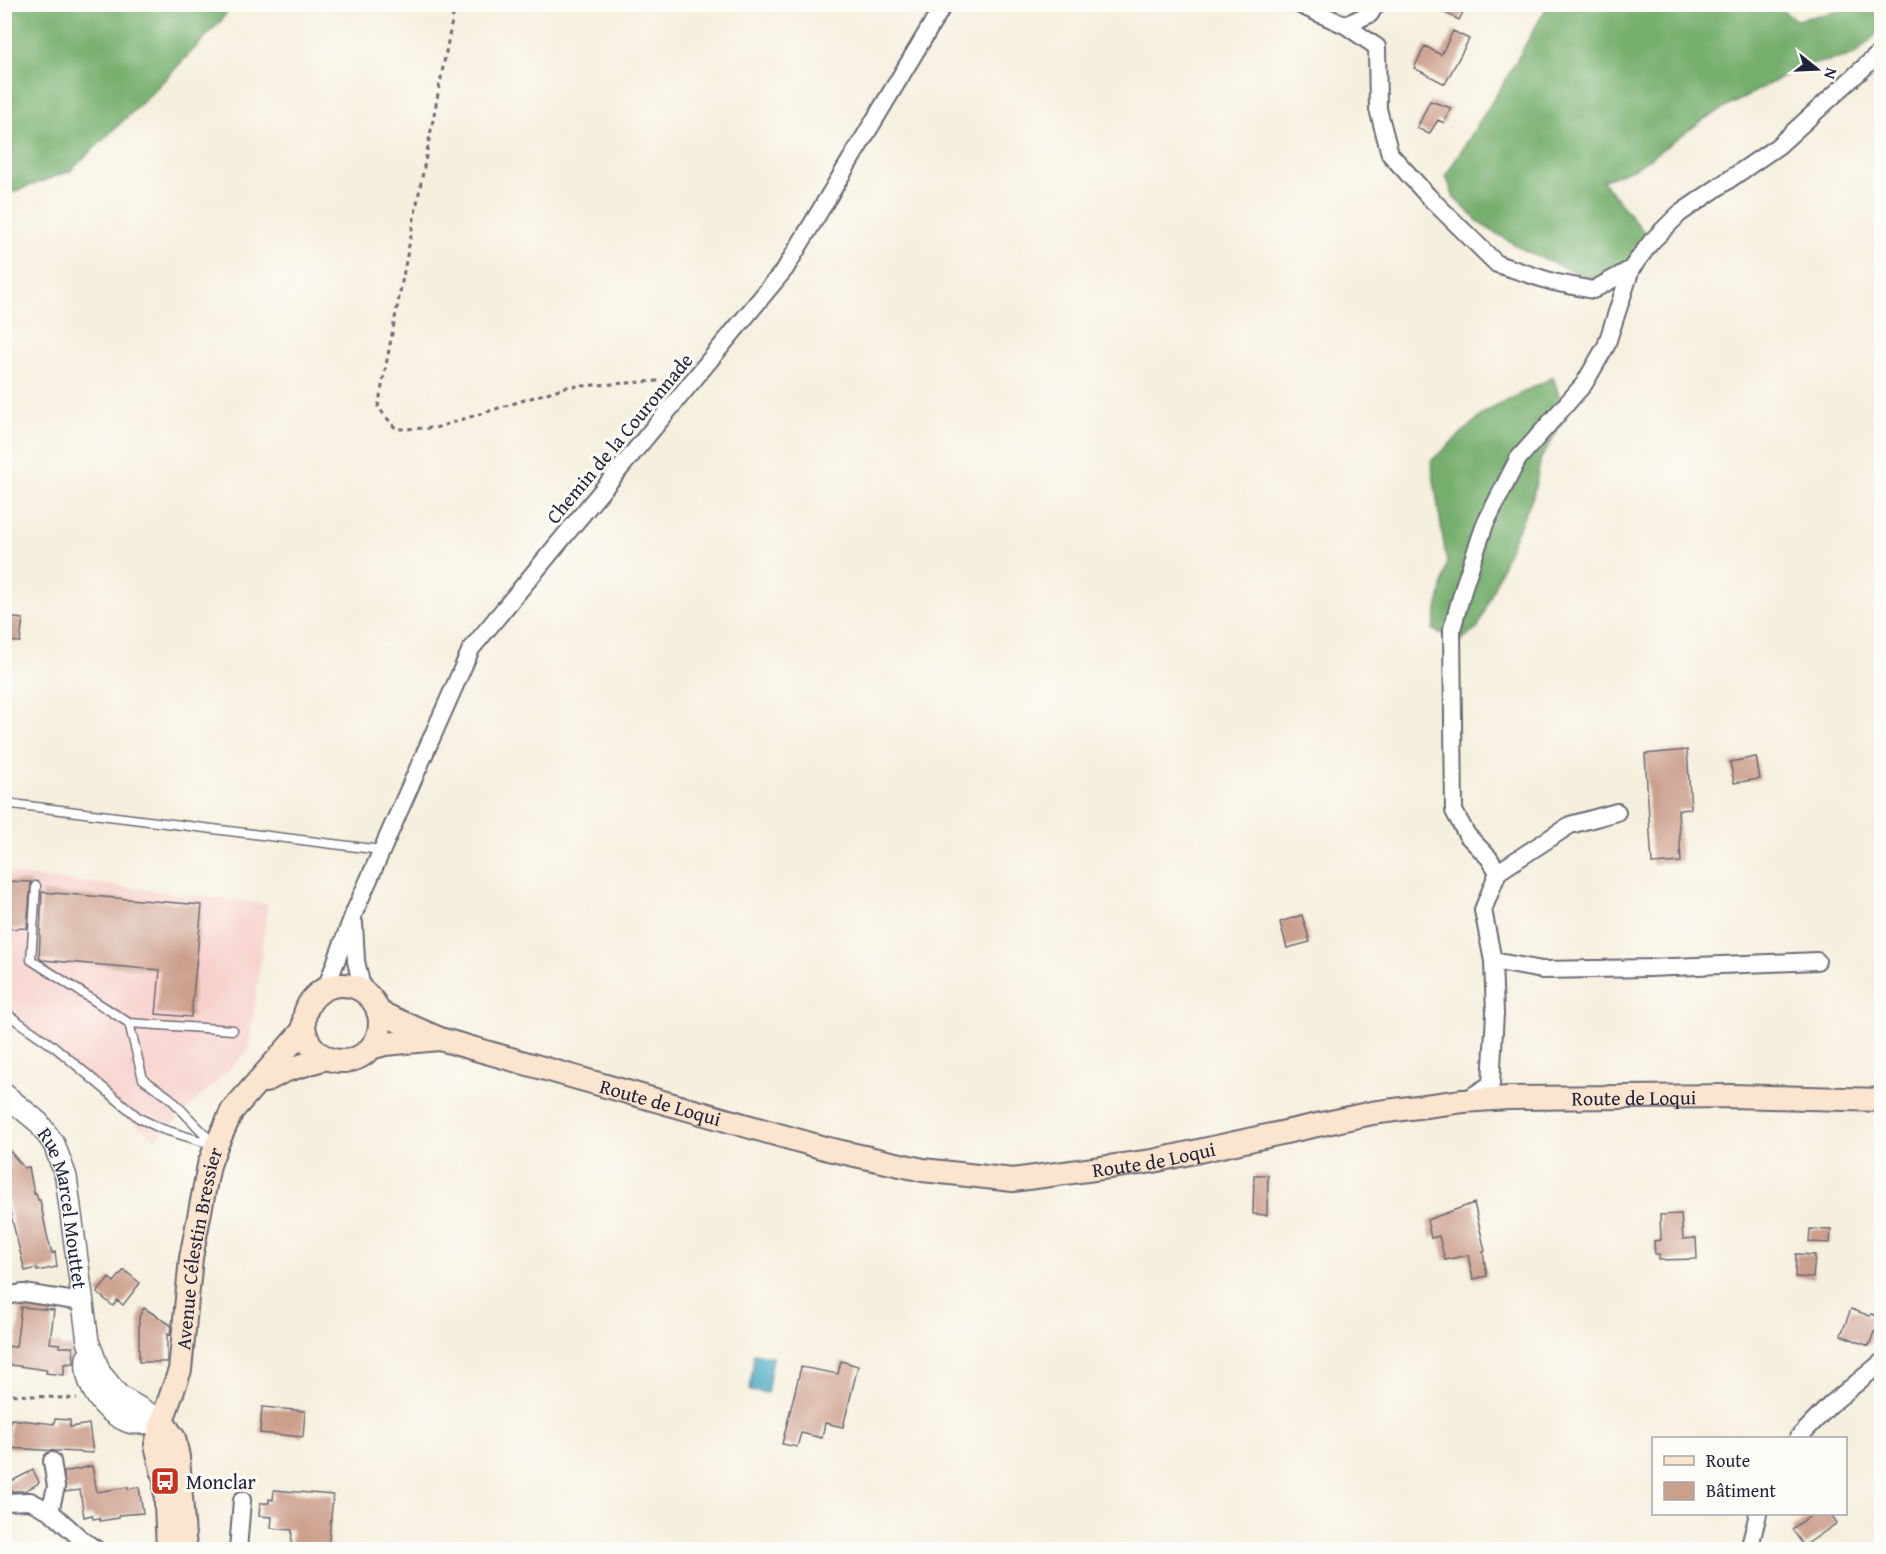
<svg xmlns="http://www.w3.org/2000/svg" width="1886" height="1554" viewBox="0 0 1886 1554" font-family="'Gentium Book Plus',serif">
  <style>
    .built { fill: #f7d0cb }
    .forest { fill: #76af6d; stroke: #4c6854; stroke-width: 1.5 }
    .water { fill: #44a8c3; stroke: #33657f; stroke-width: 1.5 }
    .building { fill: #cc9f8c }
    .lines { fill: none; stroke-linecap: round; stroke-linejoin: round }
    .service-casing { stroke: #6c6a74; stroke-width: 11 }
    .minor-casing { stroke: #6c6a74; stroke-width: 20 }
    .tertiary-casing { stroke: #6c6a74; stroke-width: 24 }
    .secondary-casing { stroke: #6c6a74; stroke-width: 26 }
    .path { stroke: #6c6a74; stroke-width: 3; stroke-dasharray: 4.5 4.5; stroke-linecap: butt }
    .service { stroke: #fff; stroke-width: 8 }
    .minor { stroke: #fff; stroke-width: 16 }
    .tertiary { stroke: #fff; stroke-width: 21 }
    .secondary { stroke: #fbe5cf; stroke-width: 22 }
    .labels { text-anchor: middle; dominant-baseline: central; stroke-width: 6; stroke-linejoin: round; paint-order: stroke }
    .street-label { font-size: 20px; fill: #22223b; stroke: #fdfcf7 }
    .poi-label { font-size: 20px; fill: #22223b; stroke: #fdfcf7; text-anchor: start }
  </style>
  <rect width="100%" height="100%" fill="#fdfcf7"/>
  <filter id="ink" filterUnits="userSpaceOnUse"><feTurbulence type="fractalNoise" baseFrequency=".0167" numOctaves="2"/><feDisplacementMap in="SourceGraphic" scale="12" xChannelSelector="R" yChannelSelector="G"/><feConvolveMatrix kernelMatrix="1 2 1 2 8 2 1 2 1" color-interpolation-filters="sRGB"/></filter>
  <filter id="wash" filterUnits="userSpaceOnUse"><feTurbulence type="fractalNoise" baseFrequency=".008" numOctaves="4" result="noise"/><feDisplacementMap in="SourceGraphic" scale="24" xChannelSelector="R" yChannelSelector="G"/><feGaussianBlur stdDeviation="1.35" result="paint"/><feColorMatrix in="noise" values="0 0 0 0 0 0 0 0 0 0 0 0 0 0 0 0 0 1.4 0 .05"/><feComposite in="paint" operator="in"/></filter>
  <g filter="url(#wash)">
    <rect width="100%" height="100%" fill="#f5efdd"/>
    <path class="built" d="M4,873L268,904L249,1050L156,1140L5,1022Z"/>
    <path class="forest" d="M5,4H232V5L220,22L145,100L70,171L5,195Z
      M1548,5H1774L1796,20L1867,5H1881V29L1855,55L1801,67L1706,118L1637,167L1602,181L1649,238L1627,266L1597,282L1526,251L1482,225L1454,198L1446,175L1502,86Z
      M1553,377L1566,416L1541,458L1533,496L1507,554L1478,628L1461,641L1433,630L1447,564L1431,461L1485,412Z"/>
    <path class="water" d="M754,1354L773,1357L767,1393L750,1391Z"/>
    <g id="blocks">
      <path class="building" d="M1429,4H1467L1459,20Z
        M1453,31L1469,39L1445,84L1414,68L1425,46L1441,55Z
        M1430,101L1451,108L1444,123L1438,120L1429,134L1417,128Z
        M4,617L23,619L20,642L4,641Z
        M1687,750L1691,809L1678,810L1681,862L1652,864L1645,754Z
        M1756,757L1760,779L1734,783L1730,762Z
        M4,881L31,882L27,928L4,929Z
        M42,892L202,905L191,1017L156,1014L160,970L42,960L39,957Z
        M1302,915L1310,942L1287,948L1280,922Z
        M4,1144L24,1168L29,1167L34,1194L36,1193L38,1200H40L47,1235L52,1253L55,1252L57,1267L37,1271V1268L25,1271L4,1188Z
        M1254,1175H1268L1267,1215L1253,1214Z
        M1474,1203L1485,1251L1483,1252L1487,1276L1473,1279L1468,1255L1445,1260L1439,1236L1431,1238L1427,1220Z
        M1681,1214L1683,1239L1696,1238L1697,1259L1659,1260V1254H1655L1654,1241L1661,1240L1660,1215Z
        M1810,1229L1831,1230L1830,1243L1809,1242Z
        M1796,1254L1815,1255L1813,1278L1795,1277Z
        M124,1270L140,1283L123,1305L117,1300L113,1306L97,1293L109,1278L114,1282Z
        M21,1307L54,1310L50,1343L60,1344V1347H73L74,1363L64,1364V1375L46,1373L47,1370L4,1364V1346L16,1347Z
        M144,1308L171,1325L170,1335L167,1334V1362H139V1316Z
        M1851,1309L1870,1316L1871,1314L1881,1317V1334L1874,1332L1869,1346L1841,1335Z
        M841,1361L858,1366L843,1427L825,1423L822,1438L801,1433L797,1447L782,1444L801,1367L838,1374Z
        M262,1407L305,1411L303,1437L260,1433Z
        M11,1419L54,1424L55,1419L70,1420V1427L89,1424L93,1453L8,1448Z
        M92,1466L97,1492L128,1487V1489L139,1487L143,1513L119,1515V1518L100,1521L99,1518L93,1519L92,1515L84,1517L80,1490L65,1492L64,1472Z
        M33,1470L39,1482L36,1485L24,1491H4V1485Z
        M274,1490L333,1495L328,1550H291L292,1530L271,1528L272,1517L259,1516L260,1503H269V1499L273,1500Z
        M1813,1514H1831L1837,1523L1804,1546L1792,1529Z"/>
    </g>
  </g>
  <g filter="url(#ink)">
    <use href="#blocks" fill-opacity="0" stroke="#6c6a74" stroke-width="1.5"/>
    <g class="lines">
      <g class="service-casing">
        <path id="service" d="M4,803L381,850
          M36,886L31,960L129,1023
          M4,1012L56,1048L139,1118L162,1129L214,1145
          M215,1145L170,1098L143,1079L129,1023L233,1030"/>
      </g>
      <g class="minor-casing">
        <path id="minor" d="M1298,4L1345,25L1377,47L1378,109L1390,154L1428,196L1497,264L1553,282L1593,290L1631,269
          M1345,25L1370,14L1376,4
          M1498,872L1570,825L1617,812
          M354,923L356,961L363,992
          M1493,961L1542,970L1649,968L1817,961
          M326,988L354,913L471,649L785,269L944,4
          M1466,1100L1491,1084L1495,1013L1493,961L1483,910L1498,872L1489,858L1467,835L1454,811L1452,629L1465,583L1485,524L1518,459L1584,384L1606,346L1631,269L1651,242L1679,214L1778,146L1882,51
          M4,1296L24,1293L82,1302
          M1798,1438L1830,1405L1882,1362
          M4,1502L30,1501L50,1511L81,1539L97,1550
          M50,1511L56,1487L52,1461
          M238,1550L242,1500
          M1749,1550L1758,1514"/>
      </g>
      <g class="tertiary-casing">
        <g id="tertiary">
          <path id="s1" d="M4,1094L38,1122L54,1144L66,1177L88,1341L100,1373L119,1396L162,1421"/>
          <path d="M87,1358C84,1385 103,1412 129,1422C137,1425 153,1422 162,1421"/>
        </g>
      </g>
      <g class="secondary-casing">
        <g id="secondary">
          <circle cx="342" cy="1023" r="38"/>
          <path id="s2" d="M378,1012L440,1039L828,1149L923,1170L1013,1180L1153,1161L1372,1113L1463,1101L1508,1098L1732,1096L1882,1100"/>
          <path d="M371,1048L385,1044L439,1039"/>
          <path d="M265,1081L284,1071L326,1058"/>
          <path d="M162,1421L174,1438L178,1457L185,1550"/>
          <path id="s3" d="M168,1550L165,1481L156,1445L162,1421L180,1370L191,1258L209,1165L216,1146L232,1111L304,1029"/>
        </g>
      </g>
      <path class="path" d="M455,5L378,407L396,429L435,428L566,387L673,380
        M4,1394L77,1399"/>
      <use href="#service" class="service"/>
      <use href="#minor" class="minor"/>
      <use href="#tertiary" class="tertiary"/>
      <use href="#secondary" class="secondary"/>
    </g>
  </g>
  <defs>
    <g id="bus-square" transform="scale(1.5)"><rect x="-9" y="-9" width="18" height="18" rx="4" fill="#c8321e" stroke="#fdfcf7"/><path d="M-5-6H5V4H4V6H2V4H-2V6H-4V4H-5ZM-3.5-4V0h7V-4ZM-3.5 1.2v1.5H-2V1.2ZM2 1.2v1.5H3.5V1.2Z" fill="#fff"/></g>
  </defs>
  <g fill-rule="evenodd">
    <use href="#bus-square" x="165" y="1481"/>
  </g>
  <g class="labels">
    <g class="street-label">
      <text transform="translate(619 438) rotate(-50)">Chemin de la Couronnade</text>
      <text stroke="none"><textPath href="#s2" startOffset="1287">Route de Loqui</textPath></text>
      <text stroke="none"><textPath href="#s2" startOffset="297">Route de Loqui</textPath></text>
      <text stroke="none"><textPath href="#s2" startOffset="801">Route de Loqui</textPath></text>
      <text stroke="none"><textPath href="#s1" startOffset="136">Rue Marcel Mouttet</textPath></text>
      <text stroke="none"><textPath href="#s3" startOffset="308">Avenue Célestin Bressier</textPath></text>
    </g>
    <g class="poi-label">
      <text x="186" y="1481">Monclar</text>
    </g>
  </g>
  <rect width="1886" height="1554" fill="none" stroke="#fdfcf7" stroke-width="24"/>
  <rect x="1652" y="1437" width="195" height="78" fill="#fdfcf7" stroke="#a5a5ac" stroke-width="1.5"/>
  <rect x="1664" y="1456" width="30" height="9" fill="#fbe5cf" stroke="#a5a5ac" stroke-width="1.5"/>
  <text x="1706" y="1467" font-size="18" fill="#22223b">Route</text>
  <rect x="1664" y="1482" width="30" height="18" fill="#cc9f8c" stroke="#a5a5ac" stroke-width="1.5"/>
  <text x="1706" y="1497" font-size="18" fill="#22223b">Bâtiment</text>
  <g transform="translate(1817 69) rotate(108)" stroke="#fdfcf7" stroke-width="4.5" paint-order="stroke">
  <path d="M0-4.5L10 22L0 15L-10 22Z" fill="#22223b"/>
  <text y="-9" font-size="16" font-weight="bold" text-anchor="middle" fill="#22223b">N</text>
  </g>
</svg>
